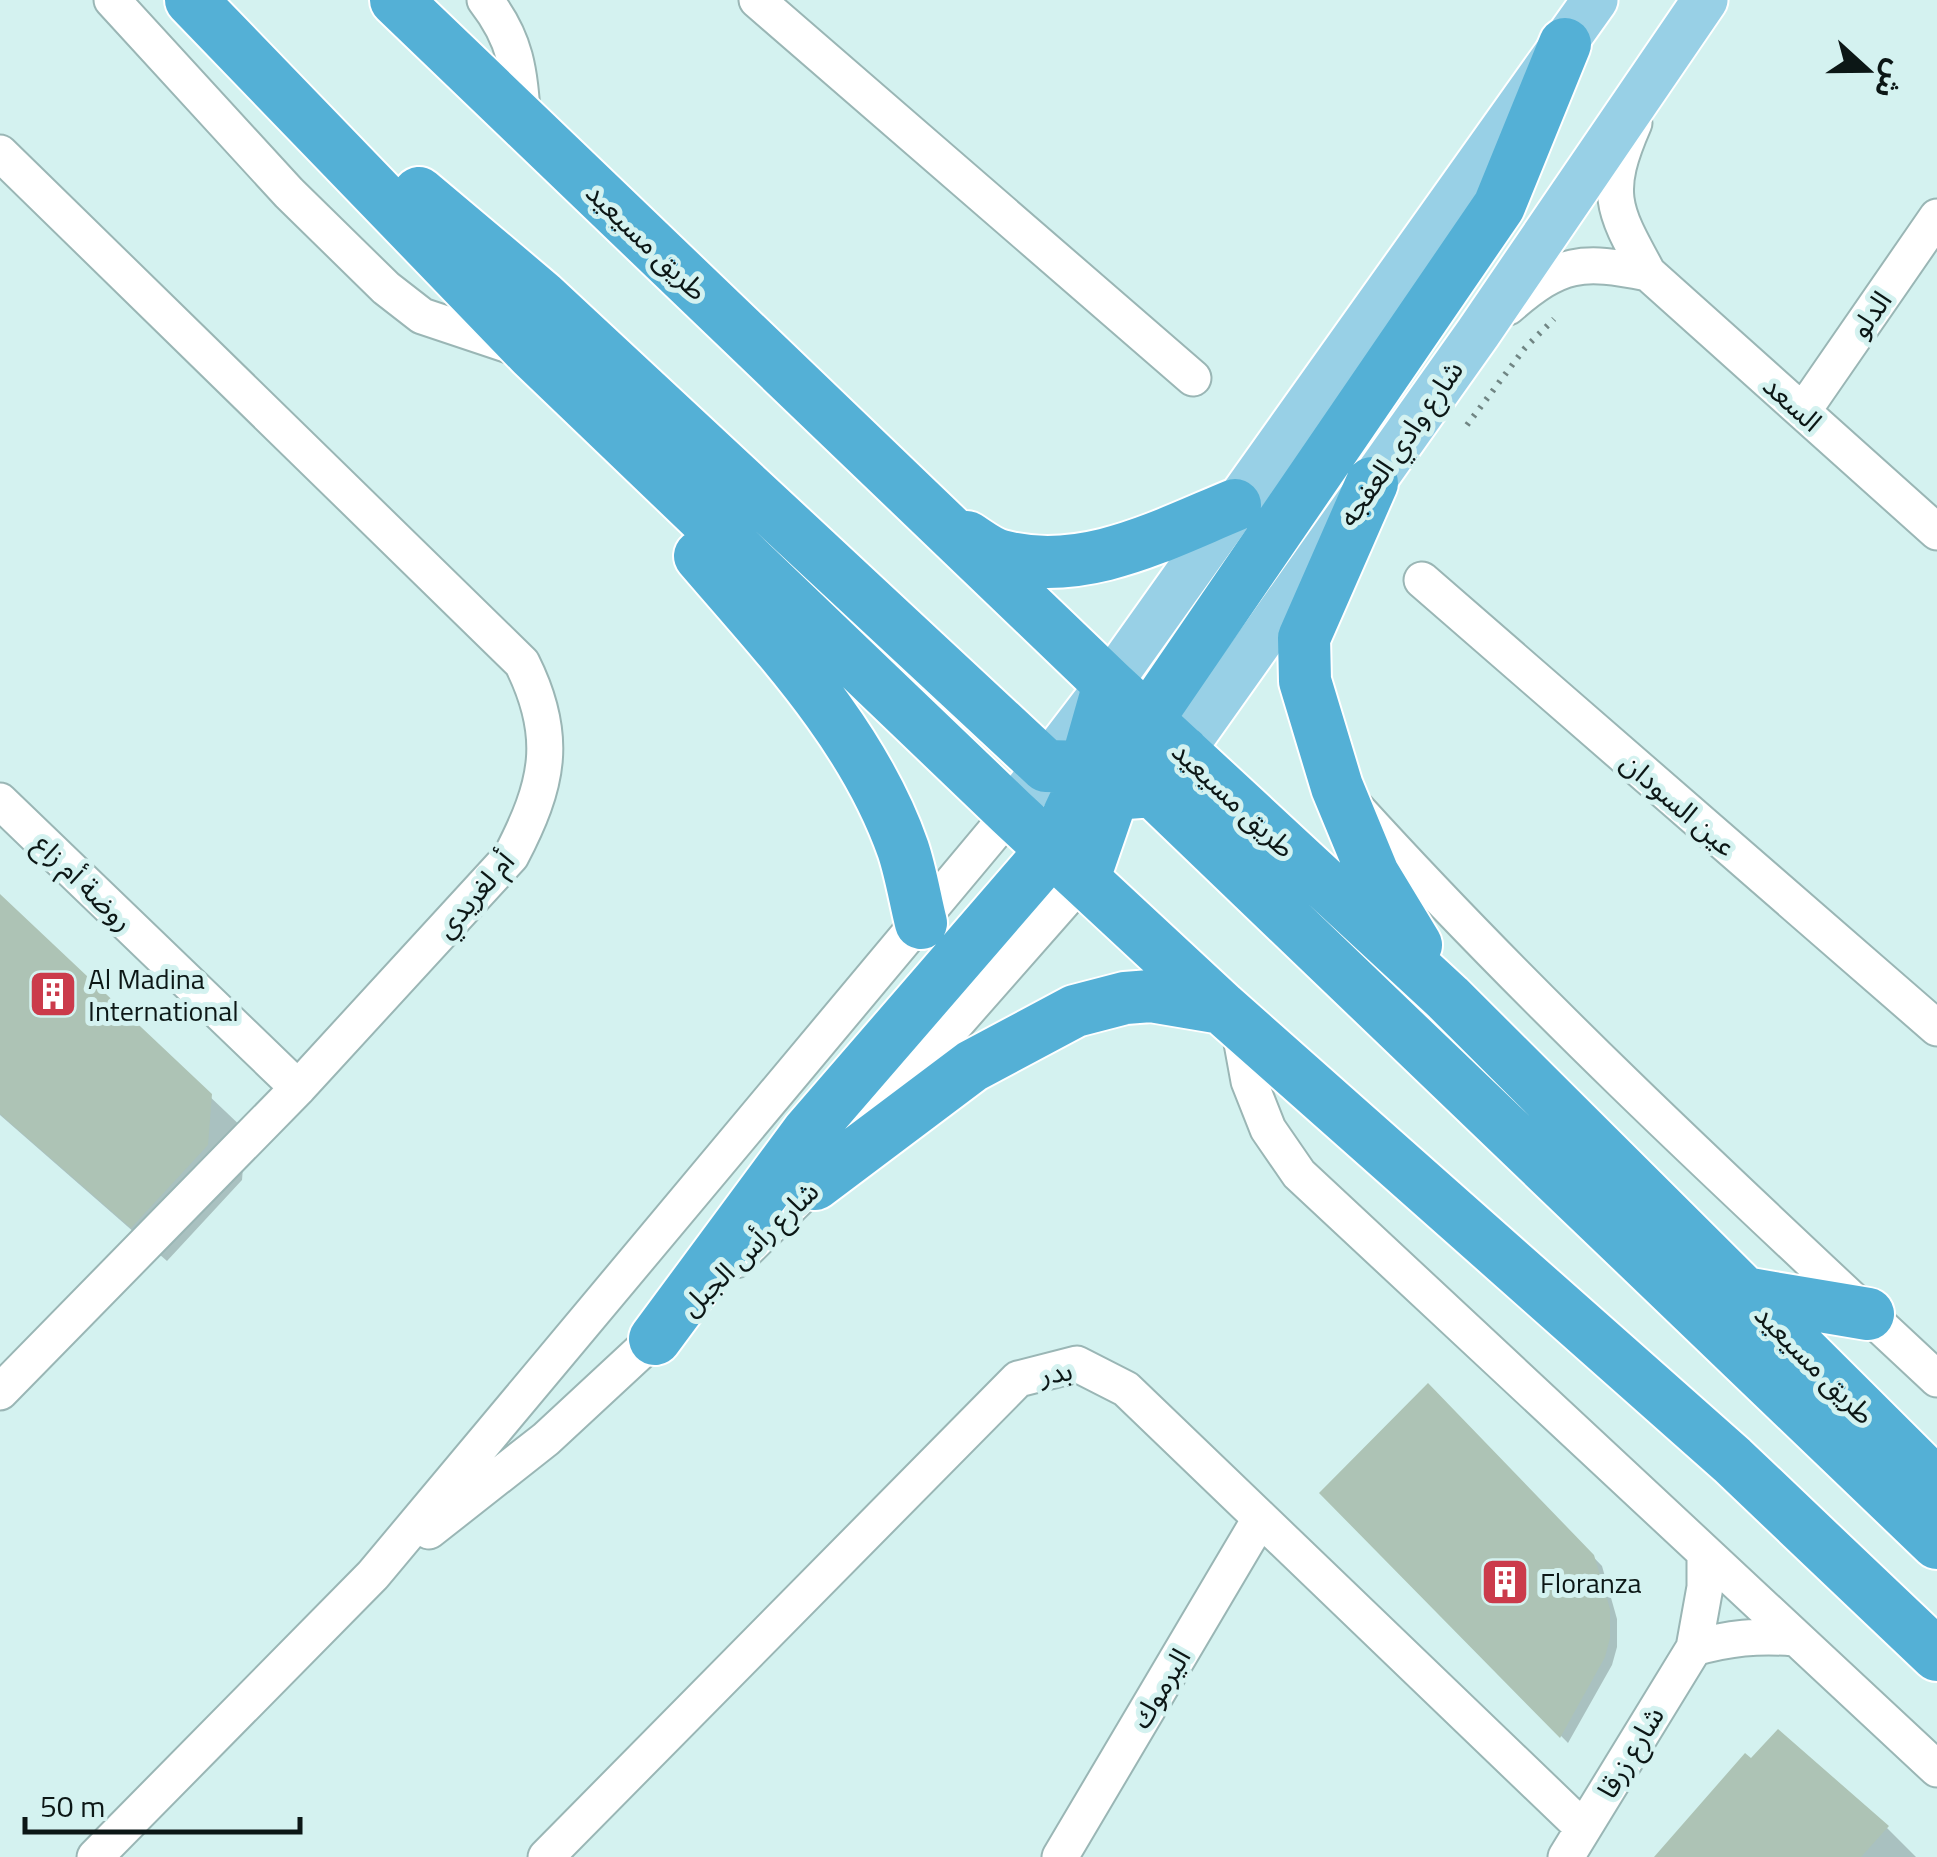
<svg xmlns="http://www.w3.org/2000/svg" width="1937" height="1857" viewBox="0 0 1937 1857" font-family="'Titillium Web','Noto Sans Arabic',sans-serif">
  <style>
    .shadow { fill: #0003 }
    .building { fill: #adc3b5 }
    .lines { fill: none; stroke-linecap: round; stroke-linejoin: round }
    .minor-casing { stroke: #9ab6b5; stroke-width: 39 }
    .major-casing { stroke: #fff; stroke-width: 49 }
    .highway-casing { stroke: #fff; stroke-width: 56 }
    .path { stroke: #708583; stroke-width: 6; stroke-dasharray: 2.5 8; stroke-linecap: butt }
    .minor { stroke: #fff; stroke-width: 35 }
    .major { stroke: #98d0e6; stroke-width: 45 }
    .highway { stroke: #54b0d6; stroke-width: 52 }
    .labels { text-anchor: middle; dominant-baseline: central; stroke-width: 10; stroke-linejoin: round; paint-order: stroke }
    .street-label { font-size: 28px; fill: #0c1716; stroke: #d4f2f0 }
    .poi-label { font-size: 28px; fill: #0c1716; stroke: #d4f2f0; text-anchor: start }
  </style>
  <rect width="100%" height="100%" fill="#d4f2f0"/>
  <path class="shadow" d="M0,897L246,1131L242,1180L167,1261L0,1115Z
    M1428,1387L1602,1566L1617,1619V1647L1612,1665L1568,1743L1322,1493Z
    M1887,1828L1916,1857H1657Z"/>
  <path class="building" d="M0,894L212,1094L208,1145L131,1228L0,1114Z
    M1428,1383L1594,1555L1610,1609V1638L1605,1657L1560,1738L1319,1493Z
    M1778,1729L1889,1826L1861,1857H1654L1745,1753L1751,1758Z"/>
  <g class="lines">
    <g class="minor-casing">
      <path id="minor" d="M112,0L289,193L386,288L422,316L527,351
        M485,0C517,41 519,71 523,122
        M757,0L1193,378
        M1634,123C1603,194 1613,209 1648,273L1937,532
        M0,153L522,663C559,737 548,785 511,856L298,1088L0,1392
        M1508,307C1561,261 1581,260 1648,273
        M1803,411L1937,217
        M1422,580L1937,1028
        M0,801L298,1088
        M1357,809C1540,1010 1739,1194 1937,1379
        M1238,1021L1249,1081L1268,1129L1299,1174L1937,1769
        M871,1120L1084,878
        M736,1260L830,1167
        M429,1531L546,1439L670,1324
        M1694,1648C1729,1638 1758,1635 1794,1638
        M95,1857L373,1575L1011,812
        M546,1857L1018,1379L1077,1364L1126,1389L1583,1828
        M1060,1857L1260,1519
        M1566,1857L1694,1648L1705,1587V1556"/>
    </g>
    <g class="major-casing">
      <path id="major" d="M1163,778L1478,333L1705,0
        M1011,812L1109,684L1595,0"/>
    </g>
    <g class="highway-casing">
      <path id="highway" d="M191,0L532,353L1011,812L1222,1008L1732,1460L1937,1655
        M396,0L1109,684L1448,998L1937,1485
        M419,193L541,296L1046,766L1086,767L1183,752
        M1372,483L1304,638L1305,681L1337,787L1373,874L1416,945
        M967,537C978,544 989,553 1001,556C1083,578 1162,535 1235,505
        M700,556C777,646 863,735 903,849C911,873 915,899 921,923
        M1086,796L1153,791L1937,1543
        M1084,878L1113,794L1148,719L1499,206L1565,44
        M815,1184L972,1066L1075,1011L1125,998L1151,996L1222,1008
        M1744,1293L1868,1314
        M655,1339L808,1132L1052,850L1077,797L1109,684"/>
    </g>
    <path class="path" d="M1467,425L1525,348L1554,319"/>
    <use href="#minor" class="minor"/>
    <use href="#major" class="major"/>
    <use href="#highway" class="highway"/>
  </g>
  <defs>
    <g id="building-square" transform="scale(2.5)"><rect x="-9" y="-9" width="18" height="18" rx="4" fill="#cb3b4b" stroke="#d4f2f0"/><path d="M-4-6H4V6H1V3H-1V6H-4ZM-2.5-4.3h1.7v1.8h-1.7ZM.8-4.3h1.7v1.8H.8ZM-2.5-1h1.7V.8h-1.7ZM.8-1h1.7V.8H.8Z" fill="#fff"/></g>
  </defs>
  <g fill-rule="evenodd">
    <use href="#building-square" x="53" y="994"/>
    <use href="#building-square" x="1505" y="1582"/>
  </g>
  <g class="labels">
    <g class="street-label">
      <text transform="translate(647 241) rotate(44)">طريق مسيعيد</text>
      <text transform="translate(1870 314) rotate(-55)">الدلو</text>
      <text transform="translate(1793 403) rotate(42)">السعد</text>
      <text transform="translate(1400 443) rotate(-55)">شارع وادي العفجه</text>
      <text transform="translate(1234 799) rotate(43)">طريق مسيعيد</text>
      <text transform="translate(1679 804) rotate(41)">عين السودان</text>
      <text transform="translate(84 882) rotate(44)">روضة أم زاع</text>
      <text transform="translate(474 894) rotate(-49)">أم لغريدي</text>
      <text transform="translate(749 1248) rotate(-44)">شارع رأس الجبل</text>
      <text transform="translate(1815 1364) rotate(45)">طريق مسيعيد</text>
      <text transform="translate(1056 1372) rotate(-9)">بدر</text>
      <text transform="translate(1160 1688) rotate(-59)">اليرموك</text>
      <text transform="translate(1630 1752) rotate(-59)">شارع زرقا</text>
    </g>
    <g class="poi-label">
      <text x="88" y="978">Al Madina<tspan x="88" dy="32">International</tspan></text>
      <text x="1540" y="1582">Floranza</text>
    </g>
  </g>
  <g transform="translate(1867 70) rotate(111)" stroke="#d4f2f0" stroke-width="8" paint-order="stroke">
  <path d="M0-8L18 38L0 25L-18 38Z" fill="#0c1716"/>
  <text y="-15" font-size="28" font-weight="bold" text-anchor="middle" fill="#0c1716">ش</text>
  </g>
  <path d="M25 1817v15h275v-15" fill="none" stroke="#0c1716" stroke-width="5"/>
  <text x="40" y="1817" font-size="30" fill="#0c1716" stroke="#d4f2f0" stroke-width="8" paint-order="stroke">50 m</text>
</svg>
